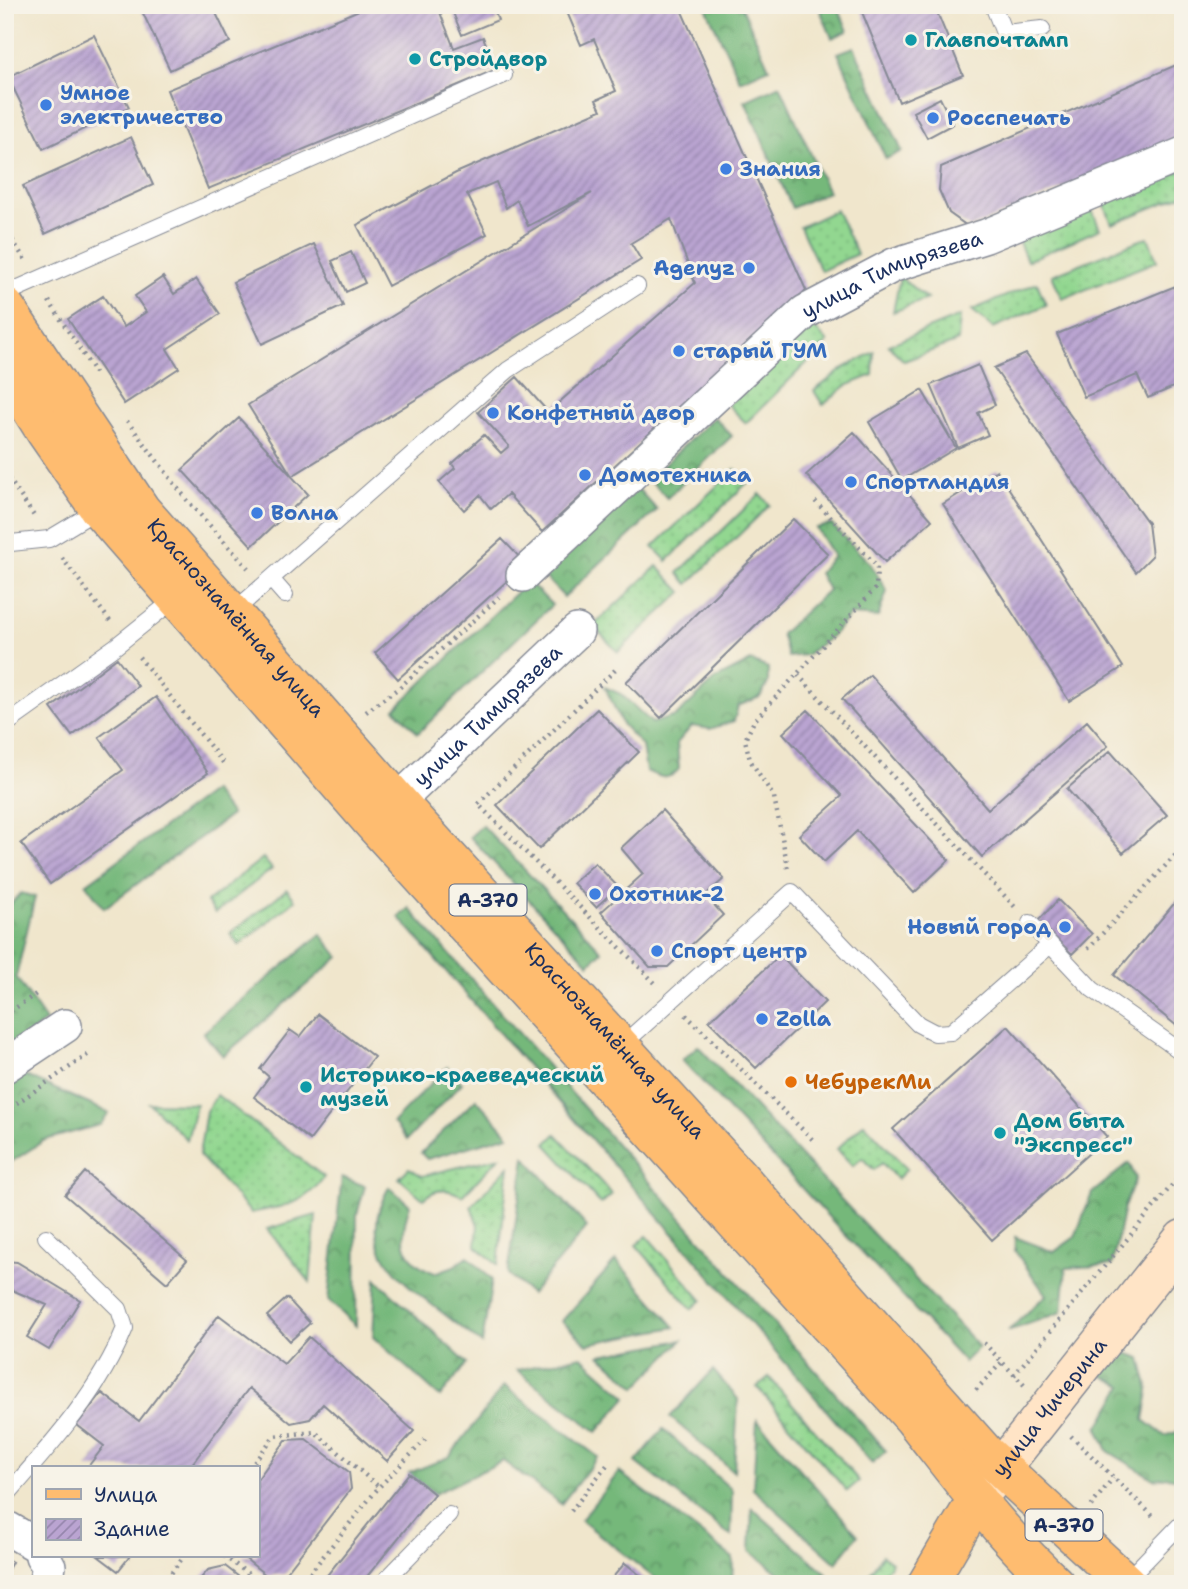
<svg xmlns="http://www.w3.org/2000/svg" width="1188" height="1589" viewBox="0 0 1188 1589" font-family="'Shantell Sans',sans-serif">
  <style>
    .grass { fill: url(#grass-dots); stroke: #568377; stroke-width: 2 }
    .forest { fill: url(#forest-crowns); stroke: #48746c; stroke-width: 2 }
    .building { fill: url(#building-hatch) }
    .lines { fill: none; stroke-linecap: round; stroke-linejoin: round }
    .lane-casing { stroke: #868a95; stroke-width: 18 }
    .street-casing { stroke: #868a95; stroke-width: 36 }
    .secondary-casing { stroke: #868a95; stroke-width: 41 }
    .primary-casing { stroke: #868a95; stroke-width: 41 }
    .highway-casing { stroke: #868a95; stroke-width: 41 }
    .path { stroke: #868a95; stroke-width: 4.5; stroke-dasharray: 2 5; stroke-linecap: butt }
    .lane { stroke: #fff; stroke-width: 16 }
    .street { stroke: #fff; stroke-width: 33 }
    .secondary { stroke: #ffe4c6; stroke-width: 38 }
    .primary { stroke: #febc70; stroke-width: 38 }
    .highway { stroke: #febc70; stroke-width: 38 }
    .culture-dot { fill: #0f9aa8; stroke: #f7f3e8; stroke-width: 2.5 }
    .shop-dot { fill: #3f7fe0; stroke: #f7f3e8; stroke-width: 2.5 }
    .food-dot { fill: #e8710a; stroke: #f7f3e8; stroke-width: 2.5 }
    .labels { text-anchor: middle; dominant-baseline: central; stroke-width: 6; stroke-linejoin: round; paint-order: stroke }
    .shield { fill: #f7f3e8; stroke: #5d6a87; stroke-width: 2 }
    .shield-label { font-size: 19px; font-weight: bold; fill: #1b2f5e }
    .culture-label { font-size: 21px; font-weight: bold; fill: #0d838f; stroke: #f7f3e8; text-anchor: start }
    .shop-label { font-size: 21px; font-weight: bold; fill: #366cbe; stroke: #f7f3e8; text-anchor: start }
    .street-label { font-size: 21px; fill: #1b2f5e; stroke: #f7f3e8 }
    .food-label { font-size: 21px; font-weight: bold; fill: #c56008; stroke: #f7f3e8; text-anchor: start }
  </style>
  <defs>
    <pattern id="grass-dots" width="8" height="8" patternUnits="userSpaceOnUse" patternTransform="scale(1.75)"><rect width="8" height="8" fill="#92d790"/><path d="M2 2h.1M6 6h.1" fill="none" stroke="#7db97f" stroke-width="1.8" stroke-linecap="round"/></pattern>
    <pattern id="forest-crowns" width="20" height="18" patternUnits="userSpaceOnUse" patternTransform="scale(1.75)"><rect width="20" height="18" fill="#75b87a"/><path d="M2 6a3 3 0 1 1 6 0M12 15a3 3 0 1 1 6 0" fill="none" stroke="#5f9667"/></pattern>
    <pattern id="building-hatch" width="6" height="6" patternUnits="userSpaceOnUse" patternTransform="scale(1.75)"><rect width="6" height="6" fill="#baa4d1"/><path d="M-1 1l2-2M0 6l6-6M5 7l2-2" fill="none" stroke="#9686ad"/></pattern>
  </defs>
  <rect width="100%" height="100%" fill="#f7f3e8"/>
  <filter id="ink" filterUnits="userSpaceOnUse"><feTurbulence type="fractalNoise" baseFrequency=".0143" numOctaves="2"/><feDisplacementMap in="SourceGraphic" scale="14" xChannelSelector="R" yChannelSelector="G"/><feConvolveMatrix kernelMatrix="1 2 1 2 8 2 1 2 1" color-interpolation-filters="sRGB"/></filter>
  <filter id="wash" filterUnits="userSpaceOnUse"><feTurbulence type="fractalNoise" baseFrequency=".00686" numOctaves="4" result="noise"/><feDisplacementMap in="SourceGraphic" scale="28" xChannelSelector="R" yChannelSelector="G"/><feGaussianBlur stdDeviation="1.57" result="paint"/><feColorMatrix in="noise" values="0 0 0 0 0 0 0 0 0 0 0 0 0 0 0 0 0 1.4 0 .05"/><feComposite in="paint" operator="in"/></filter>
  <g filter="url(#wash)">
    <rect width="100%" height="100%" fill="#f0e6cc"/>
    <path class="grass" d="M1183,170V195L1112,224L1104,203Z
      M1091,208L1100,229L1027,261L1018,240Z
      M836,210L857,254L821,271L800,227Z
      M1148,237L1157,261L1062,299L1052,275Z
      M900,277L927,299L893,312Z
      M1037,283L1046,305L993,328L972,310Z
      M960,316L958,341L904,361L888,345Z
      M811,324L828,342L746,423L728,405Z
      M874,352L873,375L846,386L823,405L814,391L844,368Z
      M735,469L748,482L667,561L653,547Z
      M760,494L770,505L688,584L678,573Z
      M657,566L682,592L618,652L593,626Z
      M263,858L272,869L215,913L207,902Z
      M287,889L295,900L239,945L230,934Z
      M217,1095L324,1177C304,1206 283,1206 251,1213L199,1155L206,1111Z
      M149,1103L196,1104L187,1140Z
      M864,1123L907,1169L897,1179L882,1163L874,1170L862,1158L853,1166L837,1149Z
      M556,1134L612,1194L601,1204L546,1144Z
      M500,1157L462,1196C448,1188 435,1188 423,1199L399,1178L409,1168L422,1176Z
      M509,1166L498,1265L476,1246L478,1225L471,1206Z
      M316,1215L310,1282L267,1229Z
      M647,1236L702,1300L692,1309L636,1245Z
      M769,1377L859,1481L847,1491L757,1387Z
      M882,1555L892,1562L877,1584H862Z"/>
    <path class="forest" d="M705,5H741L769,68L740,81Z
      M818,5H837L848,31L832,38Z
      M854,47L902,151L886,159L838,53Z
      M780,85L828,192L792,208L745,101Z
      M714,417L732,436L667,498L649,479Z
      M637,488L657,510L564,597L543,575Z
      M831,524L870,563L887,591L878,617L850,615L832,636L806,655L788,657L781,634L828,590L819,573L833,556L816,528Z
      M528,581L552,605L418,733L395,709Z
      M751,661L768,668V683L760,697L738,706L734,721L710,729L692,726L677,743L679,769C669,782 659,777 646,771L642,746L622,724L605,687L621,694L652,723L676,716L716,679Z
      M213,791L231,815L104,908L86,884Z
      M482,825L602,951L589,964L470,837Z
      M21,893L35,897L16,977L46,1021L5,1053V910Z
      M409,908L886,1451L872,1463L399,917Z
      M321,934L339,957L223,1056L203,1033Z
      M698,1046L979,1347L964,1362L682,1060Z
      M5,1057L17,1072L109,1113L100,1125L45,1140L5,1166Z
      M447,1067L462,1083L407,1140L393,1122Z
      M476,1099L509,1135L427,1159L421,1153Z
      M525,1157L587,1227L531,1294L508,1274Z
      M1129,1163L1136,1178L1124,1207L1112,1265L1066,1268L1062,1312L1008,1331L1046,1295L1015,1251V1237L1054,1252L1075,1237L1092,1193Z
      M342,1177L365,1186L357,1214L356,1326L328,1300Z
      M389,1187L410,1205C399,1236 400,1260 435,1273L454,1266L468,1256L492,1280L482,1344C465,1330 448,1317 431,1304C389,1271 358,1241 389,1187Z
      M616,1260L675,1327L587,1344L562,1321Z
      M376,1279L467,1363L440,1397L373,1337Z
      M682,1340L636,1387L600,1355Z
      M1120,1351L1141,1358L1149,1391L1144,1420L1165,1436L1183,1430V1480L1169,1477L1154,1479L1108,1451L1098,1428L1123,1386L1100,1374Z
      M581,1356L627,1397L597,1432L517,1370Z
      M713,1370L738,1399L734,1472L670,1417Z
      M504,1386L598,1457L561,1504L503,1461L434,1494L409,1473L449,1457Z
      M757,1420L858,1535L836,1563L753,1489Z
      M663,1429L732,1490L731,1536L636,1462Z
      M619,1472L733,1558L732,1584H662L581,1520Z
      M752,1508L827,1574L819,1584H793L750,1551Z"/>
    <g id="blocks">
      <path class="building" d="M139,5H212L230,42L170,70Z
        M371,5H437L454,48L483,37L497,69L208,189L167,90Z
        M450,5H492L498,20L462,35Z
        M564,5H679L806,290L542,532L508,494L491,509L480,495L464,510L439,482L455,468L452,464L484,435L501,453L509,446L478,412L517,377L548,412L695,283L671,219L631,243L641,260L292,476L248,405L592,193L528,226L517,200L506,208L496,182L467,194L487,234L388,286L357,225L456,173L601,110L596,100L616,91L594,39L581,45Z
        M859,5H934L963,75L899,102Z
        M94,35L129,107L43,149L8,77Z
        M1176,65L1183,69V137L970,228L949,213L939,190L941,167Z
        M940,98L953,124L927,138L913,112Z
        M131,137L153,185L45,234L23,186Z
        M314,244L343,306L262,344L233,282Z
        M351,252L365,283L346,292L332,261Z
        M163,277L174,294L196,279L220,314L167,349L179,368L124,404L68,319L103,296L124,327L146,312L135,296Z
        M1183,283V383L1148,398L1137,375L1084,397L1057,334Z
        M1026,354L1148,523L1152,556L1136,572L994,368Z
        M978,365L995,405L978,413L988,435L958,448L931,385Z
        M922,390L956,448L902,480L869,422Z
        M239,418L308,494L252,546L182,470Z
        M854,432L932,520L885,562L806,475Z
        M997,470L1123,667L1069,701L943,504Z
        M793,519L828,554L661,718L626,682Z
        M502,539L526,564L398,679L375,653Z
        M117,658L138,686L72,736L51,708Z
        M870,675L988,809L1087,721L1108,746L982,857L842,699Z
        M156,697L208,773L50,884L21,843L123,770L99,737Z
        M597,709L639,752L539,849L497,805Z
        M808,710L949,860L914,893L857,831L824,862L799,835L842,796L783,733Z
        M1110,751L1167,815L1123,853L1067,789Z
        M662,810L724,879L705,895L723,915L668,967H650L601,912L643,874L621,848Z
        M595,863L618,887L596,907L573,883Z
        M1183,893V1031L1114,975Z
        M1058,900L1092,934L1072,954L1038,921Z
        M780,955L825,1002L756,1068L709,1021Z
        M318,1014L374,1057L310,1140L254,1097L269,1077L260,1069L290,1030L300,1037Z
        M1008,1026L1107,1137L992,1240L893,1129Z
        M85,1172L187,1260L167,1283L65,1195Z
        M5,1261L17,1262L80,1300L49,1350L27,1337L47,1305L5,1287Z
        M287,1298L310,1323L290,1341L267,1316Z
        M219,1315L284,1364L309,1337L414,1431L387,1461L323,1404L310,1419L291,1423L249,1388L189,1468H87L104,1446L77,1425L102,1393L139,1421Z
        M306,1439L349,1472L351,1489L285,1574L267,1576L242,1556H257V1480L286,1440Z
        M409,1473L434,1494L361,1584H320Z
        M98,1556H130L118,1571Z
        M5,1558L12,1562L5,1575Z
        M625,1563L651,1584H607Z
        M225,1566L248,1584H196L208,1570Z"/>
    </g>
  </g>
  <g filter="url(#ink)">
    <use href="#blocks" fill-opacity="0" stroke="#868a95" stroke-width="2"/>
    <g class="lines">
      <g class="lane-casing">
        <path id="lane" d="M993,5L1004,33L1042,29
          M5,294L504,75
          M5,546L11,543L49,539L99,509
          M271,579L285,595
          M232,613L508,370L637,286
          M5,725L116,646L176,598
          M1030,923L1092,989L1183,1053
          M621,1046L792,892L918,1024L935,1033L951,1032L1050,945
          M5,1497C50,1446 99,1392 125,1328L119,1309L46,1237
          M1125,1582L1183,1522
          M382,1584L449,1515"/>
      </g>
      <g class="street-casing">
        <g id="street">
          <path id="s1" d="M523,575L805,312L894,265L986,236L1183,154"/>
          <path id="s2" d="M398,801L577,631"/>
          <path d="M5,1066L65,1026"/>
          <path d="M5,1527L33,1543"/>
          <path d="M42,1556L49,1566L45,1584"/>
        </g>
      </g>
      <g class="secondary-casing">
        <g id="secondary">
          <path id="s3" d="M980,1495L1183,1239"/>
        </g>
      </g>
      <g class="primary-casing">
        <path id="primary" d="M927,1584L977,1499"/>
      </g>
      <g class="highway-casing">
        <g id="highway">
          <path id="s4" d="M5,307L141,510L416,822L732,1169L986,1454L1127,1584"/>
          <path d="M5,368L45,431L99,509L373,823L913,1418C958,1475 1002,1536 1055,1584"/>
        </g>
      </g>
      <path class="path" d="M5,228L25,260
        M49,301L97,376
        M127,421L187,500L248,568
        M5,473L34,516
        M62,558L110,621
        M139,657L225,765
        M615,670L478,804L656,984
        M798,675L1015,907
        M366,712L400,687L499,597
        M788,868L774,797L750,760L745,740L754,721L876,588L877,566L813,499
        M1088,949L1183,847
        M5,1015L36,994
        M686,1015L813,1140
        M5,1111L89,1054
        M984,1343L1025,1386
        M1014,1375L1183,1172
        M976,1390L1002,1362
        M1071,1436L1155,1518
        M250,1468L274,1436L315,1432L379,1487
        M1091,1506L1113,1478
        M571,1511L608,1464
        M224,1556L262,1584
        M163,1584L184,1556
        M301,1584L379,1487L429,1436"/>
      <use href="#lane" class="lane"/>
      <use href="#street" class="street"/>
      <use href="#secondary" class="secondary"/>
      <use href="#primary" class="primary"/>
      <use href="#highway" class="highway"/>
    </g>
  </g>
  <g class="culture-dot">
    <circle cx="911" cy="40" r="7"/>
    <circle cx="415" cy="59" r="7"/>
    <circle cx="306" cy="1087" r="7"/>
    <circle cx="1000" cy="1133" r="7"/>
  </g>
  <g class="shop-dot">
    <circle cx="46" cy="105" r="7"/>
    <circle cx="933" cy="118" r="7"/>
    <circle cx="726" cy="169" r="7"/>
    <circle cx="749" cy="268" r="7"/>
    <circle cx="679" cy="351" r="7"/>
    <circle cx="493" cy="413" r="7"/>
    <circle cx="585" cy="475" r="7"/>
    <circle cx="851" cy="482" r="7"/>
    <circle cx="257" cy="513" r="7"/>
    <circle cx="595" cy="894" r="7"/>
    <circle cx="1065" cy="927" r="7"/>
    <circle cx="657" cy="951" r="7"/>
    <circle cx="762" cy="1019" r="7"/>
  </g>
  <circle class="food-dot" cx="791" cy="1082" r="7"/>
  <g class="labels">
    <g class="shield">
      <rect x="449.5" y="884.5" width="77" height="31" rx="5"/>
      <rect x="1025.5" y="1509.5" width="77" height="31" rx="5"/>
    </g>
    <g class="shield-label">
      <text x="488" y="900">А-370</text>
      <text x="1064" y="1525">А-370</text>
    </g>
    <g class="culture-label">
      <text x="925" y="40">Главпочтамп</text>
      <text x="429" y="59">Стройдвор</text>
      <text x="320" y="1075">Историко-краеведческий<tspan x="320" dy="24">музей</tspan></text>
      <text x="1014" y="1121">Дом быта<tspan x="1014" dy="24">"Экспресс"</tspan></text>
    </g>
    <g class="shop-label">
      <text x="60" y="93">Умное<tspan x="60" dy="24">электричество</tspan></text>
      <text x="947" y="118">Росспечать</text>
      <text x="740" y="169">Знания</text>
      <text x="735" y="268" text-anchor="end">Agenyz</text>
      <text x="693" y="351">старый ГУМ</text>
      <text x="507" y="413">Конфетный двор</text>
      <text x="599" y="475">Домотехника</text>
      <text x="865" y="482">Спортландия</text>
      <text x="271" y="513">Волна</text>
      <text x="609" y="894">Охотник-2</text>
      <text x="1051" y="927" text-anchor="end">Новый город</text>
      <text x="671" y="951">Спорт центр</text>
      <text x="776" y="1019">Zolla</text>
    </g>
    <g class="street-label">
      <text stroke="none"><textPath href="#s1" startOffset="481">улица Тимирязева</textPath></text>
      <text stroke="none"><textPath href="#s4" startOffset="388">Краснознамённая улица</textPath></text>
      <text stroke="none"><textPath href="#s2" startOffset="124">улица Тимирязева</textPath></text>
      <text stroke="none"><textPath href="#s4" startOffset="956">Краснознамённая улица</textPath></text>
      <text stroke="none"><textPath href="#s3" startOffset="112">улица Чичерина</textPath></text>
    </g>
    <g class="food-label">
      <text x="805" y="1082">ЧебурекМи</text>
    </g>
  </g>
  <rect width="1188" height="1589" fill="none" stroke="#f7f3e8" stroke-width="28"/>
  <rect x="32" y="1466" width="228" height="91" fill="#f7f3e8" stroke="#9fa5b1" stroke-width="2"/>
  <rect x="46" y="1489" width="35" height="10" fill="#febc70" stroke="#9fa5b1" stroke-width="2"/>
  <text x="94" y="1502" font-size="21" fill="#1b2f5e">Улица</text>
  <rect x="46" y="1519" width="35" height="21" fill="url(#building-hatch)" stroke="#9fa5b1" stroke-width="2"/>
  <text x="94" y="1536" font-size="21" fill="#1b2f5e">Здание</text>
</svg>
